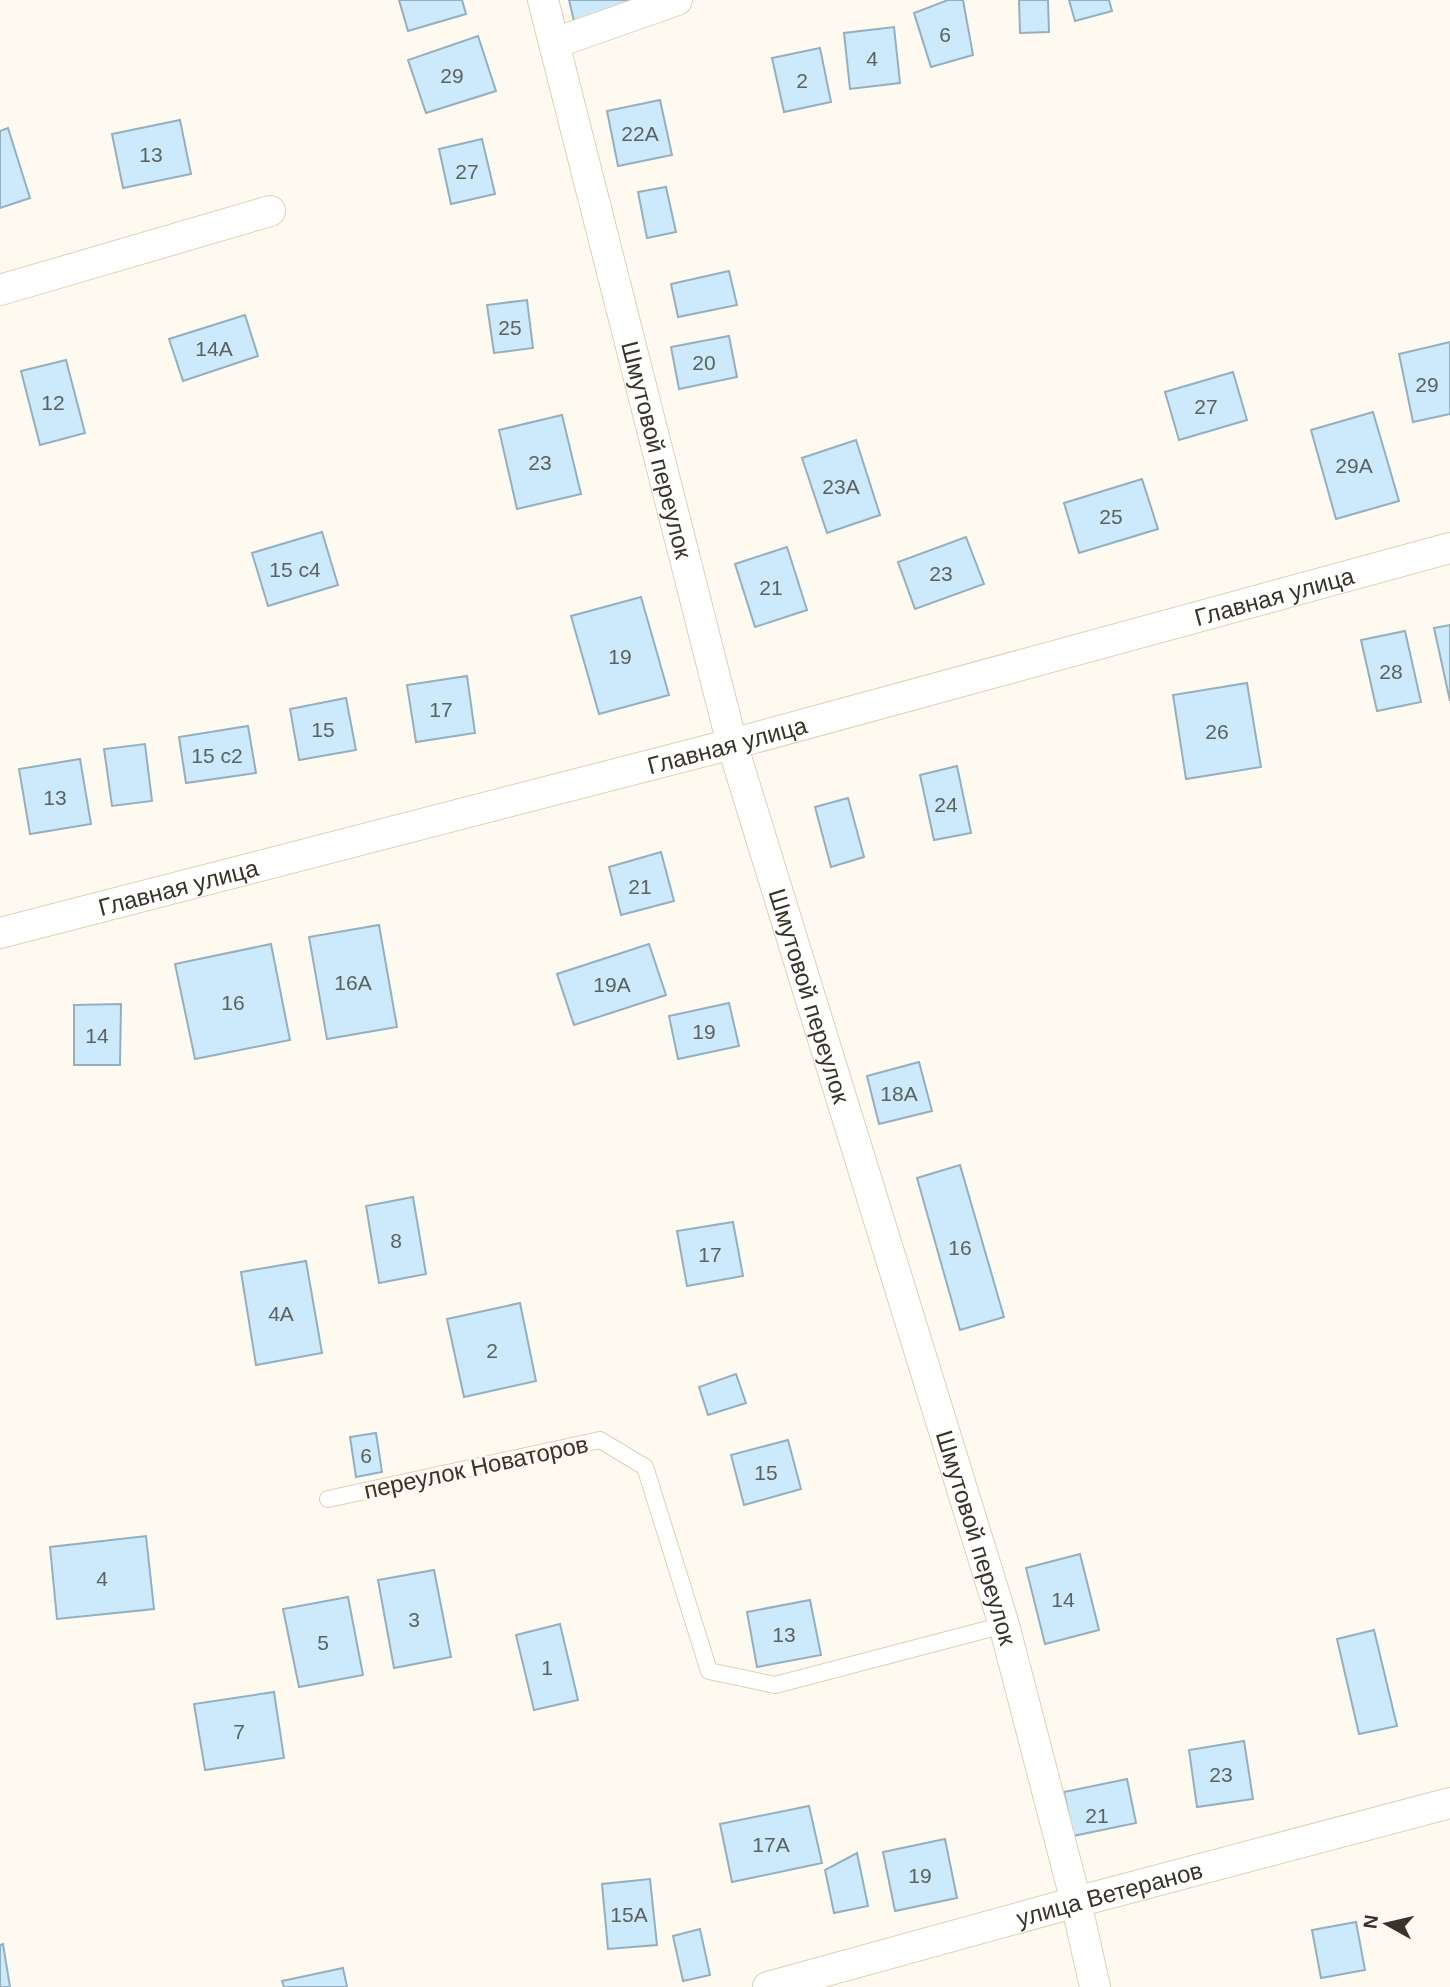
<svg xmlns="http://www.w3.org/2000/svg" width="1450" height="1987" viewBox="0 0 1450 1987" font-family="Arial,sans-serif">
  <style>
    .building { fill: #cceafb; stroke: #93b0c0; stroke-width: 2 }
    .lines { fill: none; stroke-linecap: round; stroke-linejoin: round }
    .service-casing { stroke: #ddd2b7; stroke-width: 18 }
    .minor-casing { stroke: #ddd2b7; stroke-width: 32 }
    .service { stroke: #fff; stroke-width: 16 }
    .minor { stroke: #fff; stroke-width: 30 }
    .labels { text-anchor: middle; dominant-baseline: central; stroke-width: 6; stroke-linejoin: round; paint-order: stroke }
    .number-label { font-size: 21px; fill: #5d625e }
    .street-label { font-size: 24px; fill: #383429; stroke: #fffaef }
  </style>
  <rect width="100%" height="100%" fill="#fffaef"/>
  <path class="building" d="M399,0H462L466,14L408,31Z
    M569,0H632L633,7L574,21Z
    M948,0H963L973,55L931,67L914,13Z
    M1019,0H1048L1049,32L1020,33Z
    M1069,0H1109L1112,11L1075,21Z
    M894,27L900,83L850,89L844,33Z
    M478,36L496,91L426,113L408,60Z
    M820,48L831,102L784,112L772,58Z
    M660,100L672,155L618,166L607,111Z
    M180,120L191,174L123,188L112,134Z
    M8,128L30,198L0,208V131Z
    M482,139L495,194L451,204L439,149Z
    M666,187L676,232L647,238L638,192Z
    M729,271L737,305L678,317L671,284Z
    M527,300L533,348L494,353L487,305Z
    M245,315L258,356L183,381L169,339Z
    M729,336L737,377L679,389L671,347Z
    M1450,342V414L1413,422L1399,354Z
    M66,360L85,433L40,445L21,371Z
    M1233,372L1247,420L1179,440L1165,392Z
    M1373,412L1399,501L1336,519L1311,430Z
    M562,415L581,494L517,509L499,430Z
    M856,440L880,515L827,533L802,458Z
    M1142,479L1158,529L1079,553L1064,503Z
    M322,532L338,585L268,606L252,553Z
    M966,537L984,584L915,609L898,562Z
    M787,547L807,610L755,627L735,564Z
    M641,597L669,695L599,714L571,616Z
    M1450,625V701L1434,628Z
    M1405,631L1421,702L1377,711L1361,640Z
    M467,676L475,733L416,742L407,685Z
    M1247,683L1261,767L1186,779L1173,695Z
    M346,698L356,750L299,760L290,709Z
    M248,726L256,773L186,783L179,737Z
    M145,744L152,801L112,806L104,749Z
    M80,759L91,824L30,834L19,769Z
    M957,766L971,833L934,840L920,775Z
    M848,798L864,857L831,867L815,807Z
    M661,852L674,901L621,915L609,867Z
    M379,925L397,1027L327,1039L309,937Z
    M271,944L290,1040L195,1059L175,964Z
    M649,944L666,995L574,1025L557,974Z
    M729,1003L739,1046L678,1059L669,1016Z
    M121,1004L120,1065H74V1005Z
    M919,1062L932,1111L879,1124L867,1076Z
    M960,1165L1004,1317L960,1330L917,1178Z
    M413,1197L426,1274L379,1283L366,1206Z
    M733,1222L743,1276L687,1286L677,1231Z
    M306,1261L322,1353L256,1365L241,1272Z
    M520,1303L536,1381L464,1397L447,1319Z
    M736,1374L746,1403L708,1415L699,1387Z
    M376,1433L382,1472L356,1477L350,1437Z
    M788,1440L801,1489L744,1505L731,1455Z
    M146,1536L154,1609L57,1619L50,1547Z
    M1080,1554L1099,1630L1045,1644L1026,1568Z
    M434,1570L451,1657L394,1668L378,1580Z
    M348,1597L363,1675L299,1687L283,1609Z
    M810,1600L821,1655L757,1667L747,1612Z
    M560,1624L578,1700L534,1710L516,1635Z
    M1374,1630L1397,1726L1359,1734L1337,1639Z
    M274,1692L284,1758L205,1770L194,1704Z
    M1244,1741L1253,1799L1197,1807L1189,1750Z
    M1127,1779L1136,1823L1073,1836L1064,1792Z
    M809,1806L822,1863L732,1882L720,1824Z
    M945,1839L957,1898L895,1911L883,1852Z
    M857,1853L868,1906L834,1913L825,1870Z
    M650,1879L657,1945L608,1949L602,1884Z
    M1356,1922L1365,1970L1321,1978L1312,1930Z
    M700,1929L710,1975L683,1981L673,1936Z
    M3,1944L10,1987H0V1945Z
    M343,1968L347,1987H284L282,1981Z"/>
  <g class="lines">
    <g class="service-casing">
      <path id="service" d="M328,1499L600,1440L645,1467L709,1671L775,1685L1004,1625"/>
    </g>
    <g class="minor-casing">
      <g id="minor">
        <path id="s1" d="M543,0L732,744L1004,1625L1076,1902L1095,1987"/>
        <path d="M555,43L677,0"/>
        <path d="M0,290L270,211"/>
        <path id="s2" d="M0,933L732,744L1450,548"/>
        <path id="s3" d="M768,1987L1076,1902L1450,1803"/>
      </g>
    </g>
    <use href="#service" class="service"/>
    <use href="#minor" class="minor"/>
  </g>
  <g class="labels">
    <g class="number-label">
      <text x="945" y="34">6</text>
      <text x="872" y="58">4</text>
      <text x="452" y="75">29</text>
      <text x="802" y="80">2</text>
      <text x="640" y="133">22А</text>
      <text x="151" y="154">13</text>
      <text x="467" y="171">27</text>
      <text x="510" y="327">25</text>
      <text x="214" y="348">14А</text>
      <text x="704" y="362">20</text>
      <text x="1427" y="384">29</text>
      <text x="53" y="402">12</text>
      <text x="1206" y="406">27</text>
      <text x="540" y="462">23</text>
      <text x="1354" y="465">29А</text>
      <text x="841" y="486">23А</text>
      <text x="1111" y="516">25</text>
      <text x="295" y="569">15 с4</text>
      <text x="941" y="573">23</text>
      <text x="771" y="587">21</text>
      <text x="620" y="656">19</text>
      <text x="1391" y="671">28</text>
      <text x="441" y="709">17</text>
      <text x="323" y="729">15</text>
      <text x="1217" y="731">26</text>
      <text x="217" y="755">15 с2</text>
      <text x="55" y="797">13</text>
      <text x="946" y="804">24</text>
      <text x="640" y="886">21</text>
      <text x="353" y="982">16А</text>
      <text x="612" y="984">19А</text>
      <text x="233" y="1002">16</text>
      <text x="704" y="1031">19</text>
      <text x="97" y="1035">14</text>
      <text x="899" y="1093">18А</text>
      <text x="396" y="1240">8</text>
      <text x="960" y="1247">16</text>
      <text x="710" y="1254">17</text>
      <text x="281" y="1313">4А</text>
      <text x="492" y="1350">2</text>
      <text x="366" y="1455">6</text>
      <text x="766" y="1472">15</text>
      <text x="102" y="1578">4</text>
      <text x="1063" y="1599">14</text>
      <text x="414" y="1619">3</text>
      <text x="784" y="1634">13</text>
      <text x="323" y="1642">5</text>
      <text x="547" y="1667">1</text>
      <text x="239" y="1731">7</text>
      <text x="1221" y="1774">23</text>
      <text x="1097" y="1815">21</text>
      <text x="771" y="1844">17А</text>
      <text x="920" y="1875">19</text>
      <text x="629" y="1914">15А</text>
    </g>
    <g class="street-label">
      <text stroke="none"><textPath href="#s1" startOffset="464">Шмутовой переулок</textPath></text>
      <text stroke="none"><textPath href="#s2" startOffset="1318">Главная улица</textPath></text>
      <text stroke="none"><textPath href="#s2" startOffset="751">Главная улица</textPath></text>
      <text stroke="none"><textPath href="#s2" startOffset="184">Главная улица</textPath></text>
      <text stroke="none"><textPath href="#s1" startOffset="1031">Шмутовой переулок</textPath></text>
      <text transform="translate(476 1467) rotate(-12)">переулок Новаторов</text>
      <text stroke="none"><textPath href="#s1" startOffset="1598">Шмутовой переулок</textPath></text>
      <text stroke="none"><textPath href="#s3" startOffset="354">улица Ветеранов</textPath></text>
    </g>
  </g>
  <g transform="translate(1387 1924) rotate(278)" stroke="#fffaef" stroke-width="5" paint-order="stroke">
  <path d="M0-5L12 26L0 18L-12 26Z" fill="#383429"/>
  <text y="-10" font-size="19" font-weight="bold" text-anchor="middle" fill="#383429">N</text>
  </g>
</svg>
